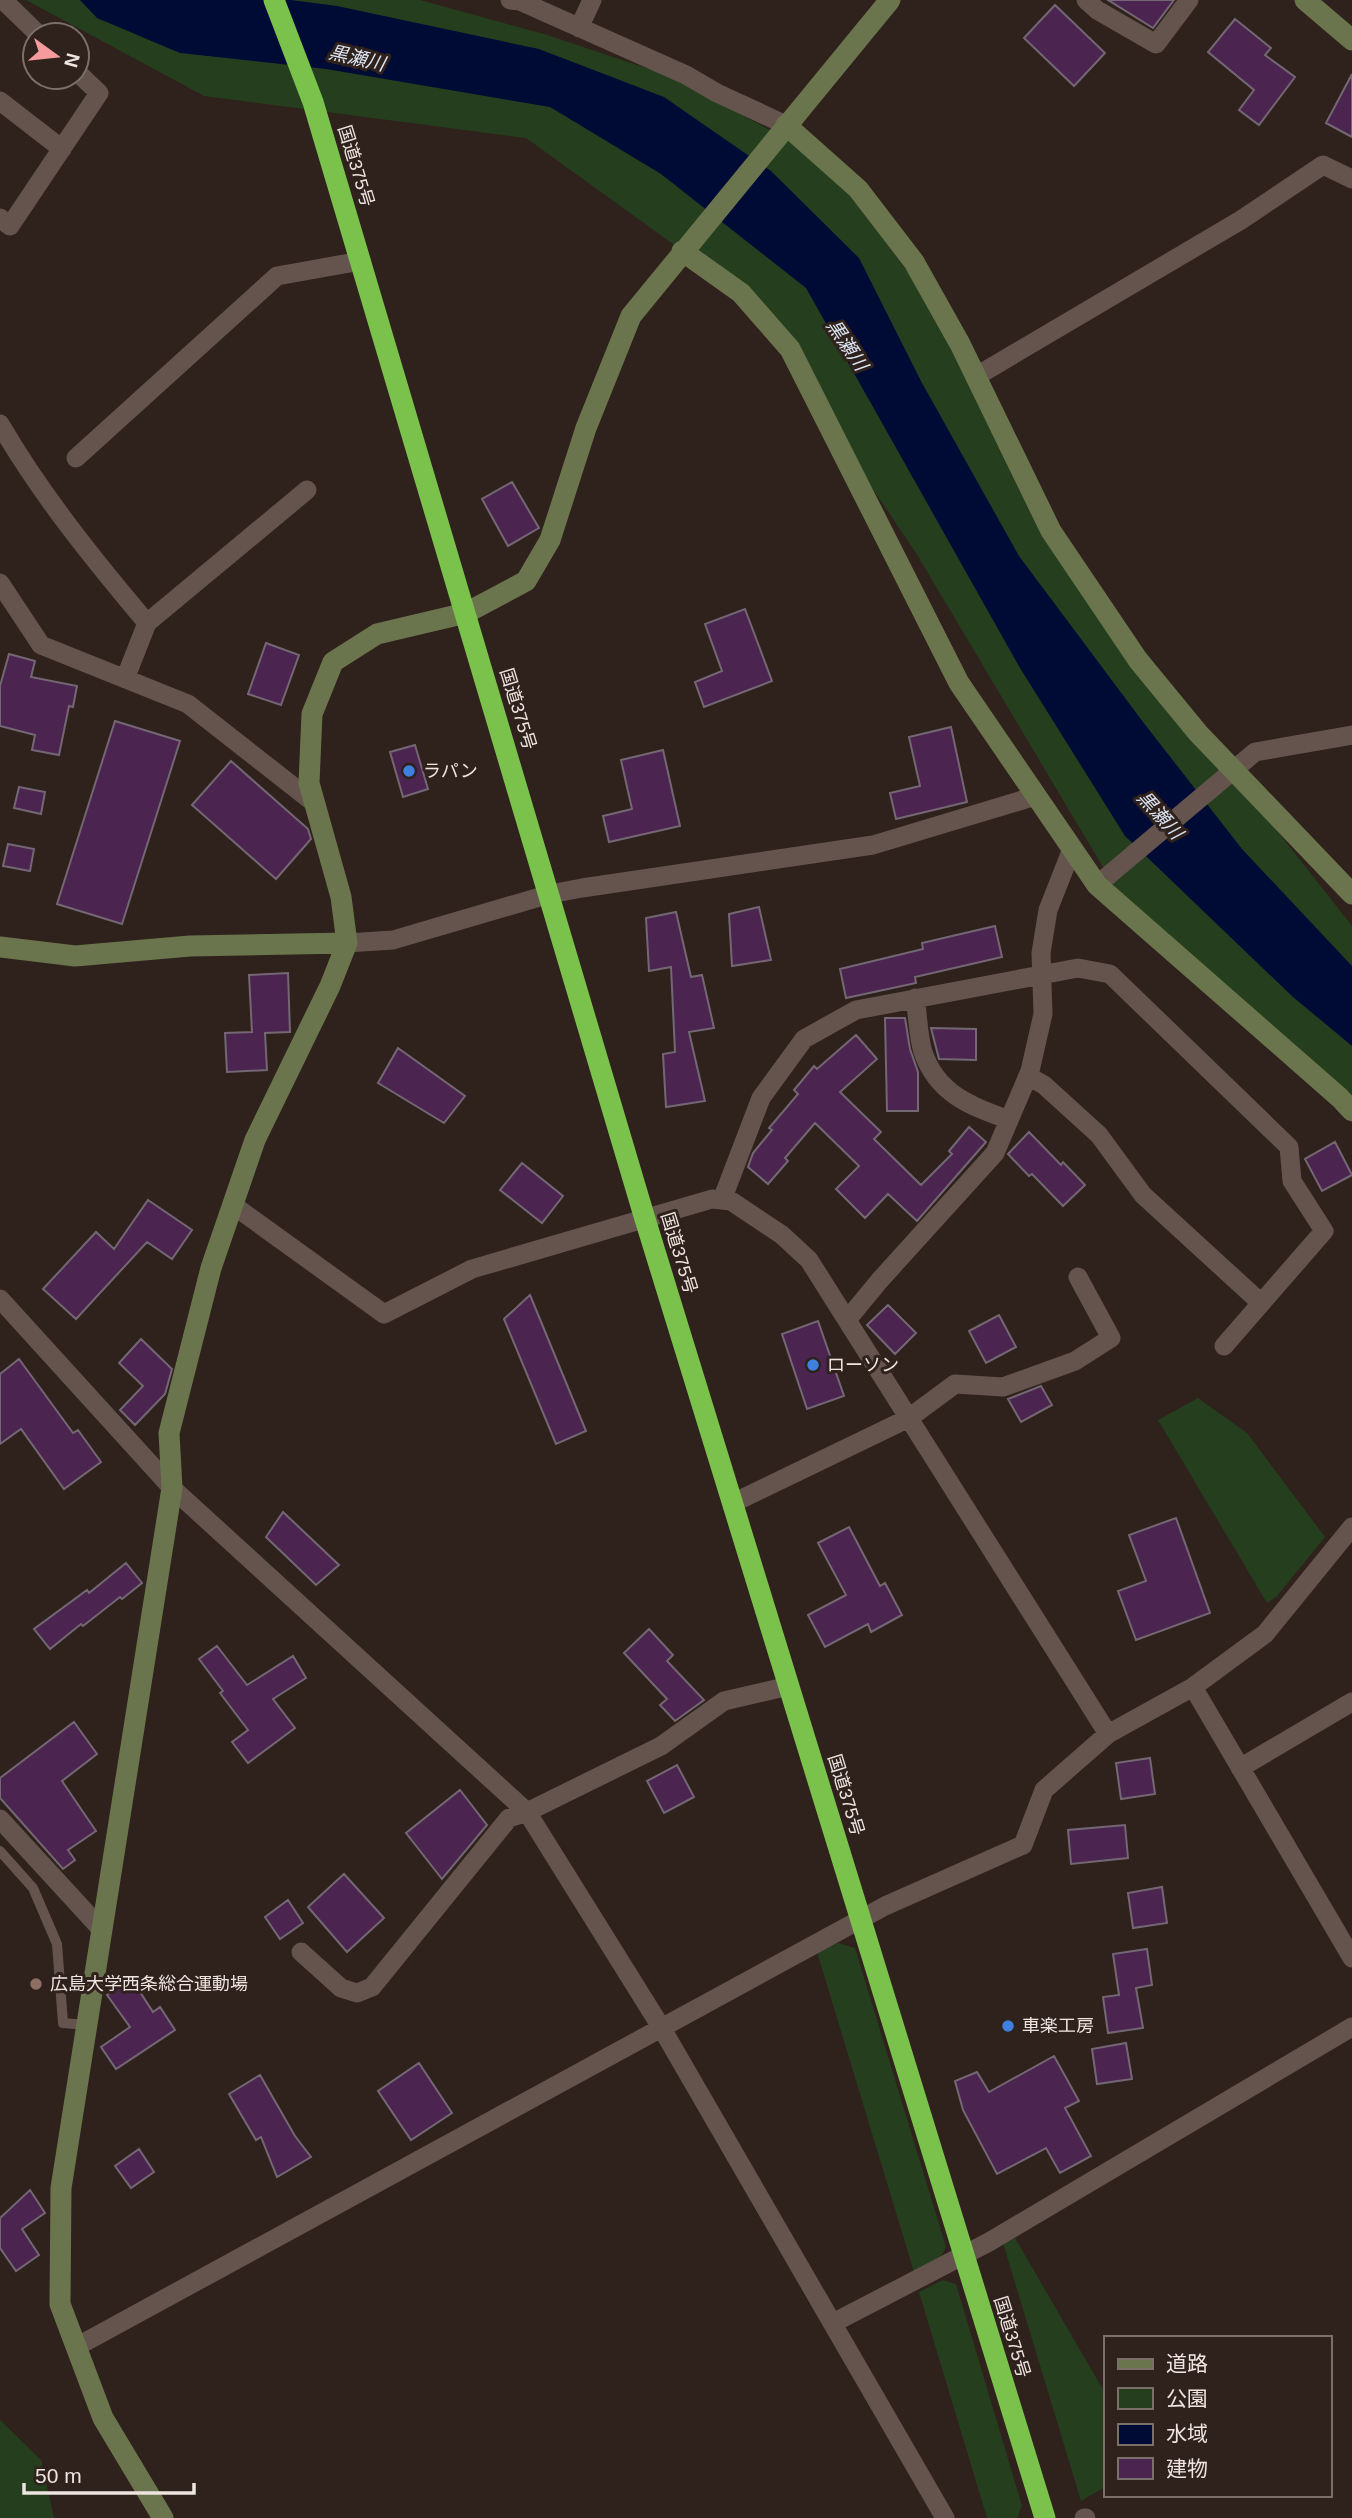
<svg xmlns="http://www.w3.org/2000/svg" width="1352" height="2518" viewBox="0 0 1352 2518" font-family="Helvetica,'Noto Sans JP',sans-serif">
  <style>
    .green { fill: #253f1e }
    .water { fill: #000b35 }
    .building { fill: #4b2550; stroke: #736774; stroke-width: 2 }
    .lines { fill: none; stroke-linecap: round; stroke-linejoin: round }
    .lane { stroke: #64544d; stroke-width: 10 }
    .street { stroke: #64544d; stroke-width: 19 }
    .secondary { stroke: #6b754d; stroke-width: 21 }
    .highway { stroke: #7bc24c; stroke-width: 21 }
    .shop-dot { fill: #3f7fe0; stroke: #2f211b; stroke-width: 2.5 }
    .education-dot { fill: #8d6e63; stroke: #2f211b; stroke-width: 2.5 }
    .labels { text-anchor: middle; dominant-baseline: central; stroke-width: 6; stroke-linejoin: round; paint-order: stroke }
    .street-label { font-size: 18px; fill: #eee4e0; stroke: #2f211b }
    .poi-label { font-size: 18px; fill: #eee4e0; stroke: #2f211b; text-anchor: start }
    .water-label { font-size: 19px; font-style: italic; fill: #dce5f5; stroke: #2f211b }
  </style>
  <rect width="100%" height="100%" fill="#2f211b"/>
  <path class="green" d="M26,0H420L544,34L667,75L826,160L960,344L1108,616L1352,926V1113L1116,889L916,553L741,293L526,138L204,96Z
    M1198,1398L1247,1433L1325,1537L1277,1596L1267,1603L1158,1420Z
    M838,1943L855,1948L946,2247L939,2260L914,2272L817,1952Z
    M1015,2238L1105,2393V2487L1081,2501L1003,2243Z
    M943,2280L956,2284L1022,2506L1017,2518H987L919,2292Z
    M0,2420L41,2460L54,2518H0Z"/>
  <path class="water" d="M80,0H291L337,6L539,49L664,97L771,171L859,258L922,383L1019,556L1143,722L1242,849L1352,966V1046L1293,997L1125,836L1020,668L806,288L661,174L550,107L326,69L180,53L97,18Z"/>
  <path class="building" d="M1108,0H1174L1153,28Z
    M1055,5L1105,53L1074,86L1024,38Z
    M1235,19L1271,48L1265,55L1295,77L1259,125L1239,110L1254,90L1208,52Z
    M1352,74V137L1326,123Z
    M512,482L539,528L508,546L482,499Z
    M745,609L772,681L704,707L695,682L722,671L705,624Z
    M266,643L299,655L281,705L248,694Z
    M9,654L35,661L31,677L77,686L73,707L69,706L59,755L32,750L35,735L0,726V686Z
    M115,721L180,741L122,924L57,904Z
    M951,727L967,802L896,819L890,793L920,786L909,737Z
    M415,745L428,789L403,797L390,752Z
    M663,750L680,826L609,842L603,816L632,809L621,760Z
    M231,761L308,829L311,839L276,879L192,805Z
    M19,787L45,792L41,814L14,808Z
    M8,844L34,849L30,871L3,866Z
    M759,907L771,960L732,966L729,914Z
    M676,912L691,977L702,975L714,1028L689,1032L705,1101L666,1107L663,1054L675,1052L671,967L649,971L646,918Z
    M995,926L1002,957L915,977L916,983L846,998L840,969L923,949L922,943Z
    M288,973L290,1032L265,1033L267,1070L227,1072L225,1033L252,1032L249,975Z
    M885,1018H905L910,1049L918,1072V1111H887Z
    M931,1028L976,1029V1060L939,1059Z
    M856,1035L877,1059L840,1092L881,1132L874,1139L921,1185L952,1154L949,1151L969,1127L986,1142L917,1221L888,1194L865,1218L836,1189L859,1166L815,1123L785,1158L788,1161L768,1184L748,1167L753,1153L772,1130L769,1128L798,1094L794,1090L814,1066L817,1069Z
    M398,1048L465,1096L444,1123L378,1083Z
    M1029,1132L1061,1165L1063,1162L1085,1185L1063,1206L1032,1174L1029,1176L1008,1154Z
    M1335,1142L1352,1175L1322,1191L1305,1159Z
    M522,1163L563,1196L542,1223L500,1190Z
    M148,1200L192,1230L172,1259L147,1242L76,1319L43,1289L96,1232L114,1249Z
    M530,1295L586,1431L556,1444L504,1319Z
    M888,1305L916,1333L895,1354L867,1325Z
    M999,1315L1016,1347L986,1363L969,1331Z
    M818,1321L844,1396L807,1409L782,1334Z
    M141,1339L172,1369L165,1394L135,1425L120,1410L143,1386L119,1363Z
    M19,1359L73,1433L78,1430L101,1462L64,1489L21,1429L0,1444V1374Z
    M1041,1386L1052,1405L1021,1422L1008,1399Z
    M283,1512L339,1565L316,1585L266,1537Z
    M1176,1518L1210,1613L1136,1640L1118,1591L1146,1581L1129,1535Z
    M849,1527L880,1586L885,1583L902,1615L871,1632L868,1624L825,1647L808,1615L846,1595L818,1543Z
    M126,1563L142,1583L122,1599L120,1597L83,1626L81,1624L50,1649L34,1629L87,1590L89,1593Z
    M649,1629L673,1655L667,1661L704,1700L675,1721L660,1705L667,1699L624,1653Z
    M217,1646L247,1685L293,1656L306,1678L273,1699L295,1728L248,1763L232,1742L248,1730L220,1693L223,1691L199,1659Z
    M74,1722L97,1754L62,1781L96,1831L68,1850L75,1860L63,1869L0,1798V1778Z
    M1150,1758L1155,1794L1121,1799L1116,1763Z
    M677,1765L694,1797L664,1813L647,1781Z
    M460,1790L487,1825L442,1879L406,1833Z
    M1125,1825L1128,1858L1071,1864L1068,1830Z
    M344,1874L384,1918L347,1952L308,1907Z
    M1162,1887L1167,1923L1133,1928L1128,1893Z
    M288,1900L303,1923L280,1939L265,1917Z
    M1147,1949L1152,1985L1136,1988L1143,2028L1108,2033L1103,1997L1119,1995L1113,1954Z
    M131,1978L153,2012L160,2007L175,2030L116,2069L101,2047L130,2027L107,1995Z
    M1126,2043L1132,2079L1097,2084L1092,2049Z
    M1054,2056L1079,2101L1065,2108L1091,2156L1060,2173L1046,2148L997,2174L963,2110L955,2081L977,2072L989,2092Z
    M419,2063L452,2113L411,2140L378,2091Z
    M260,2075L295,2136L311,2157L277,2177L261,2137L256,2140L229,2094Z
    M139,2149L154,2172L131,2188L115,2166Z
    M30,2190L45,2213L22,2229L39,2255L16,2271L0,2248V2218Z"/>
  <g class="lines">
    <path class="lane" d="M0,1851L33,1888L57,1944L63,2023L86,2025"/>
    <path class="street" d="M3,0L39,35
      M510,0L520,1L686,75L717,93L786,125
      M1086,0L1097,10L1156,44L1189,0
      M579,28L592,0
      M0,101L62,149
      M0,218L10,226L99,93L77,72
      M975,377L1241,220L1323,165L1352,179
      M0,424C42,496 94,560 147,623L125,679
      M76,458L277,276L361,261
      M0,583L41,645L188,704L313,802
      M147,623L307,490
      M1097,885L1255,752L1352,735
      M347,943L393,940L550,894L582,888L873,845L1036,796
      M915,998C918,1015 918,1036 923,1052C937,1094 971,1106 1009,1120
      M1028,1076L1044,1085L1099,1135L1143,1195L1261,1303
      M722,1200L761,1098L804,1039L856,1010L1078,968L1110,974L1289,1147L1292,1181L1324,1231L1224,1346
      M233,1205L384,1314L472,1269L712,1199L731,1201L782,1235L809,1260L1108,1734
      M0,1299L172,1488L527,1812L661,2027L945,2518
      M847,1320L880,1280L995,1153L1030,1071L1043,1014L1041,953L1048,910L1072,849
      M733,1503L909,1418L955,1384L1003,1387L1075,1361L1111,1338L1078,1277
      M1193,1687L1352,1958
      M1240,1768L1352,1702
      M0,1819L102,1930
      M301,1952L341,1988L357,1993L372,1987L509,1818L527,1812L661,1746L724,1701L789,1686
      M833,2323L989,2242L1352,2027
      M76,2347L885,1906L1023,1845L1044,1790L1108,1734L1193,1687L1265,1634L1352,1527
      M1084,2518H1086"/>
    <path class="secondary" d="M1305,0L1352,40
      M786,125L858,189L914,262L960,344L1051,531L1138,660L1198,733L1352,894
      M682,251L741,293L790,349L959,683L1097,885L1340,1098L1352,1111
      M0,947L75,956L190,946L347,943
      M163,2518L103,2418L60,2304L61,2188L172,1488L169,1433L211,1268L255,1140L330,986L347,943L341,897L309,783L312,714L333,662L377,634L466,613L526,581L550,540L586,428L631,316L890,0"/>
    <path class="highway" d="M274,0L313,102L645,1219L1045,2518"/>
  </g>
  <g class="shop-dot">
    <circle cx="409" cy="771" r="7"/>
    <circle cx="813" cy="1365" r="7"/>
    <circle cx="1008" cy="2026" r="7"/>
  </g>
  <circle class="education-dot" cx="36" cy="1984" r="7"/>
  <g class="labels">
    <g class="street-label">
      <text transform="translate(356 166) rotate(73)">国道375号</text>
      <text transform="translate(518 709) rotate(73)">国道375号</text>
      <text transform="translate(679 1253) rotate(73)">国道375号</text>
      <text transform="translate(846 1795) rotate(73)">国道375号</text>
      <text transform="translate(1012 2337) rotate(73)">国道375号</text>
    </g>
    <g class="poi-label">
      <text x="423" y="771">ラパン</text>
      <text x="827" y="1365">ローソン</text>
      <text x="50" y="1984">広島大学西条総合運動場</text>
      <text x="1022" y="2026">車楽工房</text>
    </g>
    <g class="water-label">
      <text transform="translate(357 58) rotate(13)">黒瀬川</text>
      <text transform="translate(847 345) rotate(56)">黒瀬川</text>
      <text transform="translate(1160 815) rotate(48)">黒瀬川</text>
    </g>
  </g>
  <rect x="1104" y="2336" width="228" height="161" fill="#2f211b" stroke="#7b6f6a" stroke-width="2"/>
  <rect x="1118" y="2359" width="35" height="10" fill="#6b754d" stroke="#7b6f6a" stroke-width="2"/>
  <text x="1166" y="2371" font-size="21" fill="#eee4e0">道路</text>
  <rect x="1118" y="2388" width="35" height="21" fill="#253f1e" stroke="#7b6f6a" stroke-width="2"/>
  <text x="1166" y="2406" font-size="21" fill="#eee4e0">公園</text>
  <rect x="1118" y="2424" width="35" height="21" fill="#000b35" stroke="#7b6f6a" stroke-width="2"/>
  <text x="1166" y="2441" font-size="21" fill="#eee4e0">水域</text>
  <rect x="1118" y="2458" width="35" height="21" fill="#4b2550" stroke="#7b6f6a" stroke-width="2"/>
  <text x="1166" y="2476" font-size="21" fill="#eee4e0">建物</text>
  <g transform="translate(56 56) rotate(105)"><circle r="33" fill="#2f211b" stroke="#7b6f6a" stroke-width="2"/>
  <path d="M0-5L12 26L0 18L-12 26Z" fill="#f59b9d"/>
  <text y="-10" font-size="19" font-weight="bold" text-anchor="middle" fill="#eee4e0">N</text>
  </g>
  <path d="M24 2483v10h170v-10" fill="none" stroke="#eee4e0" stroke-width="3.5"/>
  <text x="35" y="2483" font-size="21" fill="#eee4e0" stroke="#2f211b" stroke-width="5" paint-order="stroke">50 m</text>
</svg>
